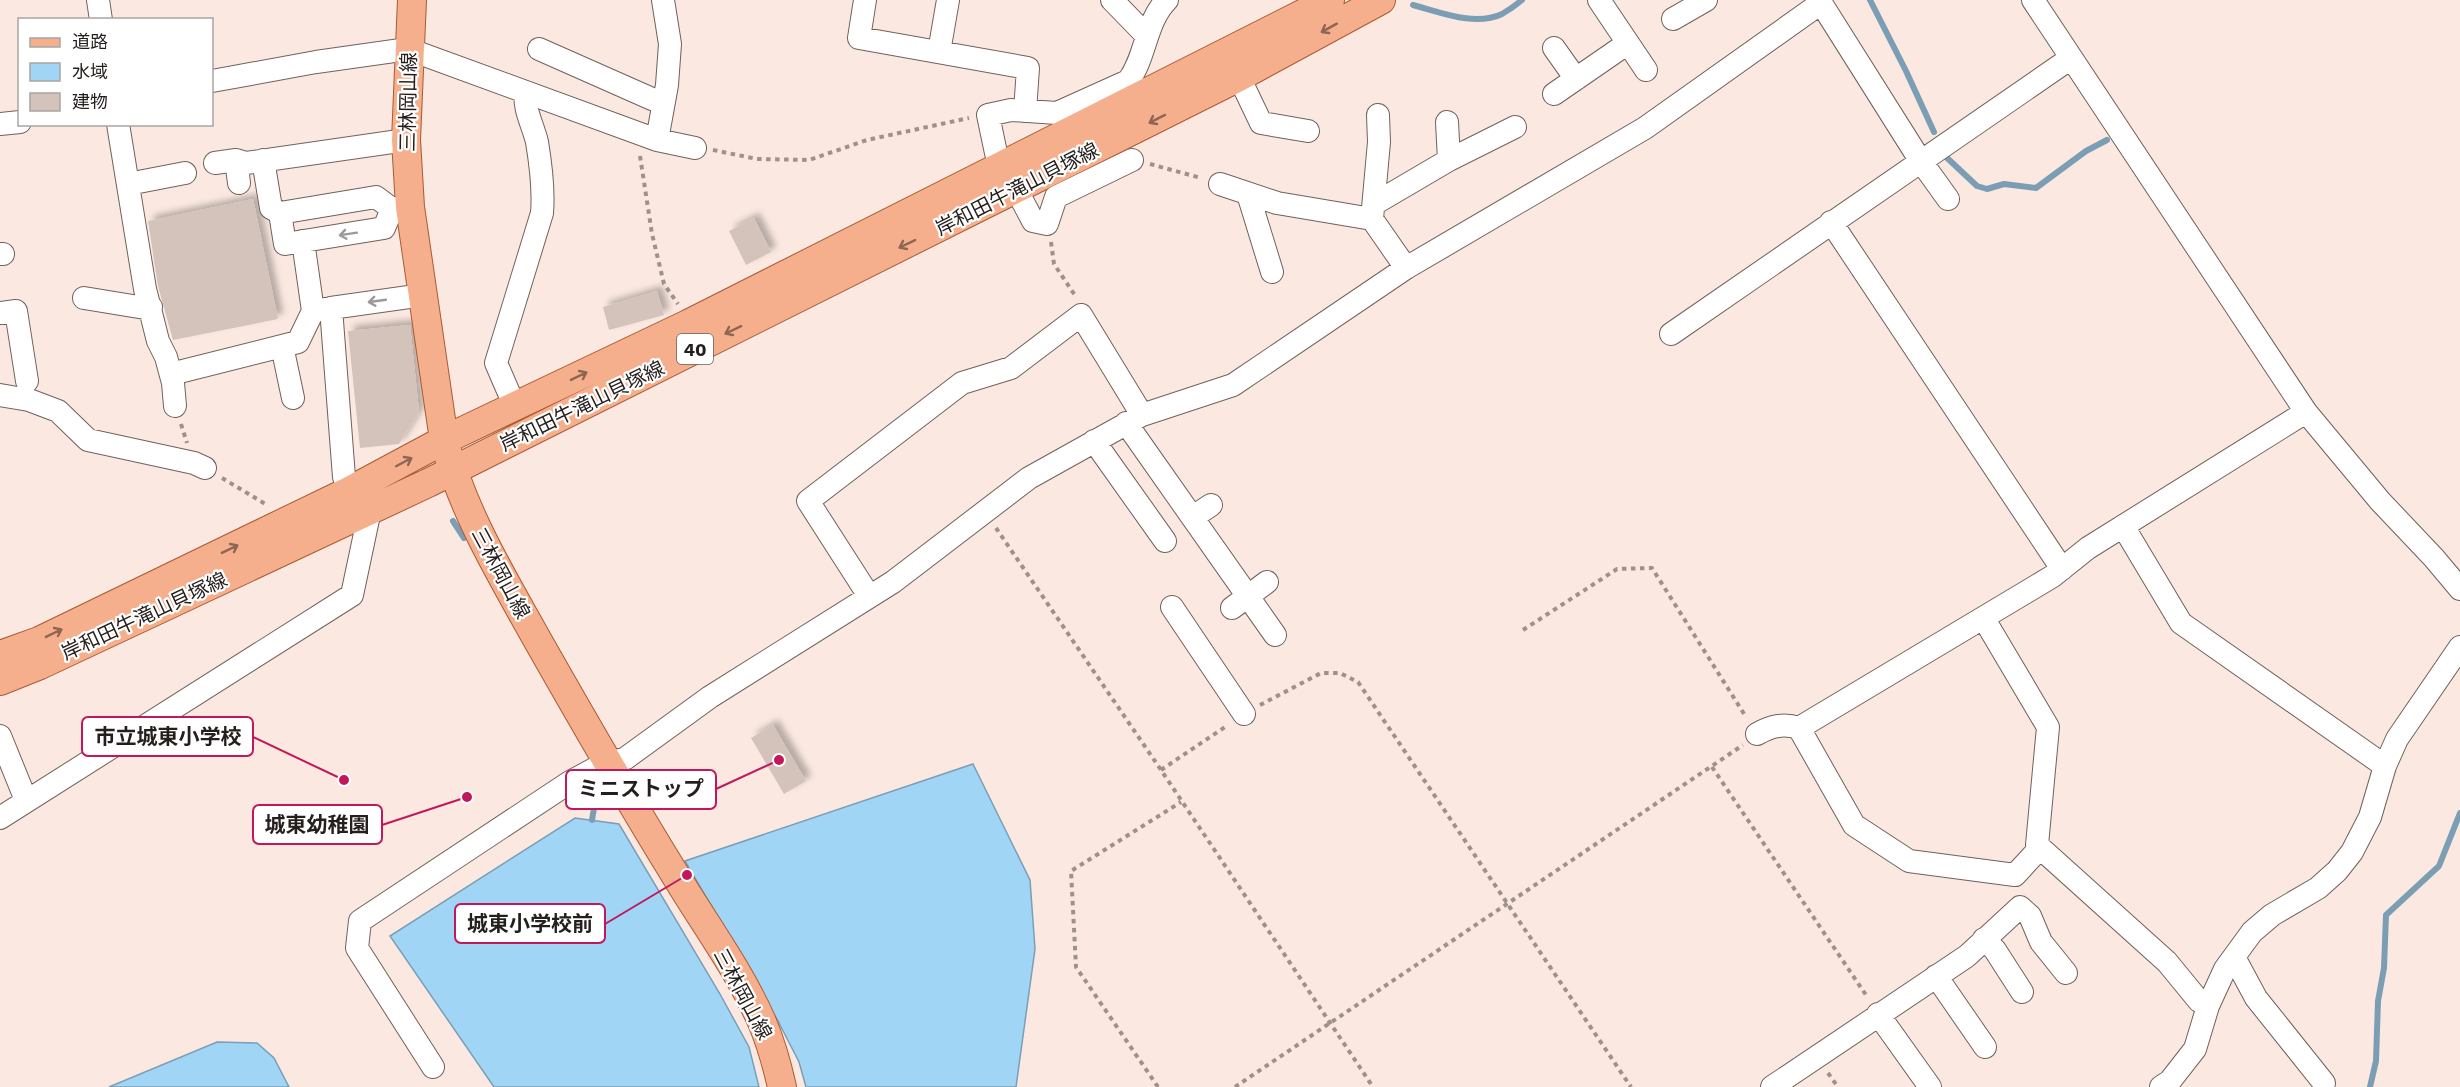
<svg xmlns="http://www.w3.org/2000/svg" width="2460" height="1087" viewBox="0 0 2460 1087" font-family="'Work Sans','Noto Sans JP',sans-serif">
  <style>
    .water { fill: #a0d5f6; stroke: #7b9eb5; stroke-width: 1.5 }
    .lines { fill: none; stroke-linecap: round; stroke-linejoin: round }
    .stream { stroke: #7b9eb5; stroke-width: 6 }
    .building { fill: #d4c3bb; filter: url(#shadow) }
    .minor-casing { stroke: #70615b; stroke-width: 24 }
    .major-casing { stroke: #a95a33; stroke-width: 30 }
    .path { stroke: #9e918c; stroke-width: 4; stroke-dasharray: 4.5 4.5; stroke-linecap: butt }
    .minor { stroke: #fff; stroke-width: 22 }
    .major { stroke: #f6af8c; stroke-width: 28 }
    .oneway { stroke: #8d6654 }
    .oneway2 { stroke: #9c9a99 }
    .labels { text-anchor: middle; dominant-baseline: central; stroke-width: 4.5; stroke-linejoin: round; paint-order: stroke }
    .shield { fill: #fff; stroke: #666260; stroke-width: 1.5 }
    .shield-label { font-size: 18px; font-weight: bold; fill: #241e1c }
    .street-label { font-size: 20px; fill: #241e1c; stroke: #fff }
    .leader { fill: none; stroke: #c2185b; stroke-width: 2 }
    .callout-dot { fill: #c2185b; stroke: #fff; stroke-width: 2 }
    .callout { fill: #fff; stroke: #c2185b; stroke-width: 2 }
    .callout-label { font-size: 21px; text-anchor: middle; font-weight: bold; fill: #241e1c }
  </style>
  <defs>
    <filter id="shadow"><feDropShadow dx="5.5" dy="-5.5" stdDeviation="3" flood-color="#0004"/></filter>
  </defs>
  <rect width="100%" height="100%" fill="#fbe9e1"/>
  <path class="water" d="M973,764L1030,880L1035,949L1016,1087H806L799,1062L778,1021L685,861Z
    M575,818L619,824L720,994L749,1047L759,1087H494L390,936Z
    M217,1042L257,1043L274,1058L289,1087H109Z"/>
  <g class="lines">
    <path class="stream" d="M1870,0L1906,71L1934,132
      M1413,5C1440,12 1475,27 1502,14C1509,10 1516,5 1522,0
      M1945,156L1977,186L1987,189L2004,184L2036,188L2086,151L2107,140
      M453,521L464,538
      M592,820L598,785
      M2370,1087L2376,1061L2378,1001L2384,968L2386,915L2439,866L2460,813"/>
  </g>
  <path class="building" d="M253,199L278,319L173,340L158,286L148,221Z
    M754,218L771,252L746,265L729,231Z
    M657,291L664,315L609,330L603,307Z
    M410,325L419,412L399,444L360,448L348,331Z
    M773,725L806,781L784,794L751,738Z"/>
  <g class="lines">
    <g class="minor-casing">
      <path id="minor" d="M98,0L101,20
        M865,0L859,38L1028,68L1025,111
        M1112,0L1147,36
        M1599,0L1646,70
        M2033,0L2306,412L2380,501L2434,558L2460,589
        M1673,19L1706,0
        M1554,48L1576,79
        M539,49L652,99L664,102
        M939,52L948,0
        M1239,77L1261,123L1308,131
        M212,81L316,62L408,49L657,140L695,148
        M1554,94L1628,43
        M1378,115L1379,142L1372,219L1406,268
        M1447,122L1449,160
        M0,124L20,122
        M118,124L145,289L158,341L166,357L173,383L175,406
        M657,140L667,85L670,44L663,0
        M236,160L239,183
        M263,160L271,208L280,213
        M215,163L236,160L246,163L406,140
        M1004,165L996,153L988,115L1011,110L1057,113L1128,81C1146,58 1145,22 1167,0
        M128,184L185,173
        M1220,184L1277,203L1372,219
        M1016,189L1033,221L1047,224L1056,197L1132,160
        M1248,194L1272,272
        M1374,204L1449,160L1515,127
        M392,209L384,228L285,244L280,213L376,197L392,209L410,207
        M1831,222L2062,569
        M303,241L313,311
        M0,254H3
        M84,298L145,308L151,307
        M331,308L423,295
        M0,313L16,311L27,381
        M1671,334L2071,58
        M282,346L293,398
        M171,374L298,342L313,311L331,308L344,477L349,491
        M0,395L29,400L58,411L88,440L194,463L205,468
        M515,407L496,363L542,213C544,189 541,166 537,142C533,125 523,108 526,92
        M1126,423L1275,635
        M1094,441L1165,541
        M1193,517L1211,505
        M2123,526L2181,623L2385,766
        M869,596L808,501L962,383L1011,368L1081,315L1142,415
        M1172,607L1244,714
        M1232,608L1267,582
        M1984,619L2048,727L2037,845L2167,962L2199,1001L2208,1006
        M1799,728L2053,576L2088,548L2306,412
        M1757,734C1771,726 1783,723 1799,728L1854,825L1909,861L2015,875L2040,848
        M0,736L26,800
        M0,818L352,595L370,510
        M1984,939L1995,950L2022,992
        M2234,957L2256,998L2324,1083
        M1936,976L1985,1047
        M1878,1014L1930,1087
        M433,1067L357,948L360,921L570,782L596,768L626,758L710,697L893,582L1029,478L1142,415L1233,385L1406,268L1645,128L1821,3L1920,160L1948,199
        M1772,1087L1967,956L2020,907L2030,916L2041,942L2066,973
        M2161,1087L2170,1081L2195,1049L2208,1006L2225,969L2252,932L2272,915L2318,888L2337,871L2352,852L2370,817L2385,766L2397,739L2460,647"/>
    </g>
    <g class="major-casing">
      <path id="major" d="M412,0L406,140L410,207L444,440C463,513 502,576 538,641C584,722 630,802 679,881C707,927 740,972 762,1022C771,1043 777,1065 782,1087
        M0,655L39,641L349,491L444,440L688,324L1330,0
        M0,681L40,665L428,483L1239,77L1381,0"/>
    </g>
    <path class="path" d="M713,150L757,159L809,160L867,140L969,118
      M640,156L652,234L664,284L678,304
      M1150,164L1201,178
      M1051,242L1054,264L1076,297
      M181,424L187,443
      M222,478L267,505
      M996,528L1161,770L1373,1087
      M1523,630L1617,569L1652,568L1746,717
      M1260,705L1321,673H1340L1358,682L1631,1087
      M1712,767L1868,998
      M1161,770L1228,725
      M1828,1073L1838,1087
      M1158,1087L1076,967L1071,871L1181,802
      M1235,1087L1743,745"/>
    <use href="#minor" class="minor"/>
    <use href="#major" class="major"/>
  </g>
  <defs><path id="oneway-shaft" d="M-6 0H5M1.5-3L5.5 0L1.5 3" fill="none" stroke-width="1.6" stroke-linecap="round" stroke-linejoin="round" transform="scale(1.5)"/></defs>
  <g class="oneway">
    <use href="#oneway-shaft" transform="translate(1329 28) rotate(151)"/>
    <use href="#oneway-shaft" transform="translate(1157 119) rotate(153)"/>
    <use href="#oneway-shaft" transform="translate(907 244) rotate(154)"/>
    <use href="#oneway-shaft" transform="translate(733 330) rotate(154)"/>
    <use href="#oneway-shaft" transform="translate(579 376) rotate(-26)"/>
    <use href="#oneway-shaft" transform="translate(404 462) rotate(-28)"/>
    <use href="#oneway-shaft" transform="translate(230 549) rotate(-26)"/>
    <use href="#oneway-shaft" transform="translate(54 633) rotate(-26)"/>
  </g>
  <g class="oneway2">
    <use href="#oneway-shaft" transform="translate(348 234) rotate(171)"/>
    <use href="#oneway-shaft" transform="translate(377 301) rotate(172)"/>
  </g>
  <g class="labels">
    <rect class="shield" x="677" y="334" width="36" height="30" rx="4.5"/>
    <g class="shield-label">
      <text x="695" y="349">40</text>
    </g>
    <g class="street-label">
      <text transform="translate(408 102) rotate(-89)">三林岡山線</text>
      <text transform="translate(1017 189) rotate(-27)">岸和田牛滝山貝塚線</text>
      <text transform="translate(582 406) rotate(-26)">岸和田牛滝山貝塚線</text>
      <text transform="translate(501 573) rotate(62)">三林岡山線</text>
      <text transform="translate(144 616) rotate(-25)">岸和田牛滝山貝塚線</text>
      <text transform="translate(743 994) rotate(62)">三林岡山線</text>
    </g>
  </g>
  <path class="leader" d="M344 780L253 737M779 760L716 789M467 797L382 825M687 875L605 924"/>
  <g class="callout-dot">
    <circle cx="344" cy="780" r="6"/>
    <circle cx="779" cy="760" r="6"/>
    <circle cx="467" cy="797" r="6"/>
    <circle cx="687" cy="875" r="6"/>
  </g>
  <g class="callout">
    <rect x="82" y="717" width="171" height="39" rx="6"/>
    <rect x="566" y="770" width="150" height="39" rx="6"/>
    <rect x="253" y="805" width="129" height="39" rx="6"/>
    <rect x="455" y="904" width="150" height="39" rx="6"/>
  </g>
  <g class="callout-label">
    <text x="168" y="744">市立城東小学校</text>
    <text x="641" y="796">ミニストップ</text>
    <text x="317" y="832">城東幼稚園</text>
    <text x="530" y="931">城東小学校前</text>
  </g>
  <rect x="18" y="18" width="195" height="108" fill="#ffffff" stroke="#a7a5a4" stroke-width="1.5"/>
  <rect x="30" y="38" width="30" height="9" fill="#f6af8c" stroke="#a7a5a4" stroke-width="1.5"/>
  <text x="72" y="48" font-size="18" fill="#241e1c">道路</text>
  <rect x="30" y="63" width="30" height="18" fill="#a0d5f6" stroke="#a7a5a4" stroke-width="1.5"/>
  <text x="72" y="78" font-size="18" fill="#241e1c">水域</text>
  <rect x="30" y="93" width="30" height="18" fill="#d4c3bb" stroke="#a7a5a4" stroke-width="1.5"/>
  <text x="72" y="108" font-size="18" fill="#241e1c">建物</text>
</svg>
